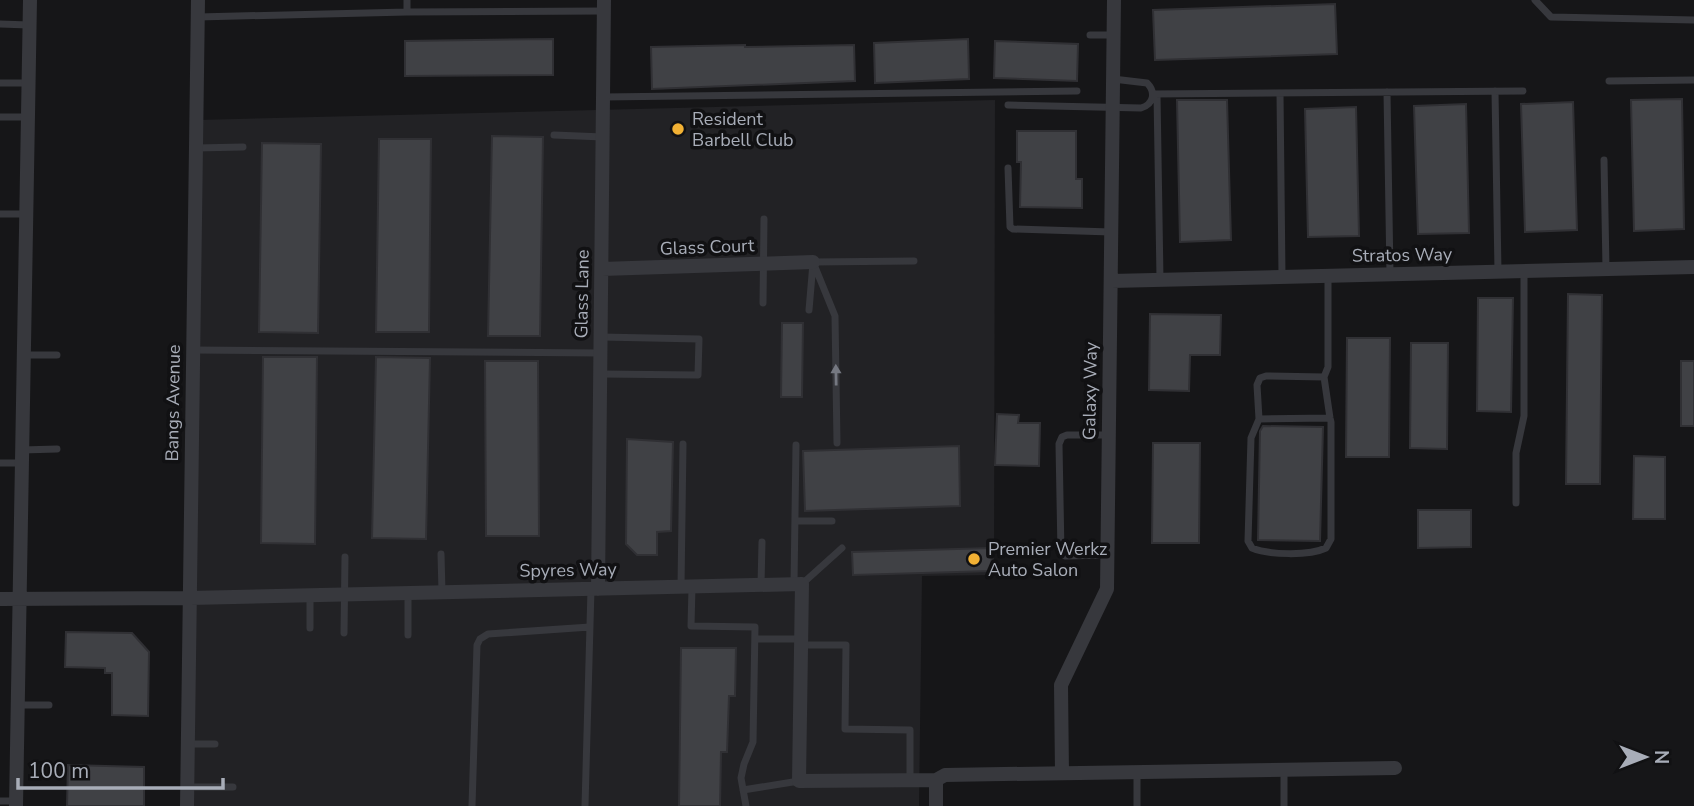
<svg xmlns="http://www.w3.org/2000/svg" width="1694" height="806" viewBox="0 0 1694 806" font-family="'Nunito Sans',sans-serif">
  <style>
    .built { fill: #222225 }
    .building { fill: #404145; stroke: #303034; stroke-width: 2 }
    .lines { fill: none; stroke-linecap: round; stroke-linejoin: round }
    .service { stroke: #37383d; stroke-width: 7 }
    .minor { stroke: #37383d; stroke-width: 14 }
    .oneway { fill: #757881 }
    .poi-dot { fill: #f2b134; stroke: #111113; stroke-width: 2.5 }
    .labels { text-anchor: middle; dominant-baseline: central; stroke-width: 7; stroke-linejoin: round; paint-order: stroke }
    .poi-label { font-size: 18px; fill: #a8adb8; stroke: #111113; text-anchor: start }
    .street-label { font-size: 18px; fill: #a8adb8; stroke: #111113 }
  </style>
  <rect width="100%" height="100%" fill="#161618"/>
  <path class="built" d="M995,100L994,575L922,576L919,806H187L198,120Z"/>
  <path class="building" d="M1335,4L1337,54L1155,60L1153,10Z
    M553,39V75L405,76V41Z
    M968,39L969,79L875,83L874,43Z
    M995,41L1078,44L1077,81L994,78Z
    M745,45V47L854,45L855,81L652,89L651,47Z
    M1682,99L1684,229L1634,231L1631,100Z
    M1177,100H1227L1231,240L1180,242Z
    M1573,102L1577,230L1525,232L1521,104Z
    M1466,104L1469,233L1418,234L1414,106Z
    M1356,107L1359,236L1308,237L1305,109Z
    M1017,131H1076V179H1082V208L1020,207L1021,162H1017Z
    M492,136L543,137L540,336H488Z
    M379,139H431L429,332H376Z
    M262,143L321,144L318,333L259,332Z
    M1568,294L1602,295L1600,484H1566Z
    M1478,298H1513L1511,412L1477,411Z
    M1150,314L1221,315L1220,355H1190L1189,391L1149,390Z
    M782,323H803L802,397H781Z
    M1347,338H1390L1389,457H1346Z
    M1411,343H1448L1447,449L1410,448Z
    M263,357H317L315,544L261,543Z
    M376,357L430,358L426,539L372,538Z
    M485,361H538L539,536H486Z
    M1681,361H1694V426H1681Z
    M997,414L1019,415L1018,423H1040L1039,466L995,465Z
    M1263,426L1323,427L1320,541L1258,540L1260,431Z
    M627,439L673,442L671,531L657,532V555H637L626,544Z
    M1153,443H1200L1199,543H1152Z
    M959,446L960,506L805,511L803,451Z
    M1634,456L1665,457V519H1633Z
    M1418,510H1471V547L1418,548Z
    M991,548L992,571L853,575L852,552Z
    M66,632L132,633L149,652L148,716L112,715V673H105V668L65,667Z
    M681,648H736L735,696H729L727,752H721L720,806H679Z
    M68,765L144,767V806H67Z"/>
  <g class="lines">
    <path class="service" d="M407,0V12
      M1535,0L1551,17L1694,20
      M198,17L407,12L604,11
      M0,24L29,25
      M1090,35H1113
      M1609,81L1694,80
      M0,83H28
      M1495,91L1498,272
      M1387,92L1390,274
      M1280,93L1282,276
      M1153,94L1523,91
      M1157,94L1160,279
      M603,97L1077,91
      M1008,105L1141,108C1154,104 1156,92 1147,83L1113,79
      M0,117H27
      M554,135L603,137
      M196,148L243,147
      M1604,160L1606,269
      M1008,168L1010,227L1013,229L1111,232
      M0,214H26
      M813,262L835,316L837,443
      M813,262L914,261
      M763,303L764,219
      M809,310L813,263
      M193,350L601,353
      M24,355H57
      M601,374L698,375L699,339L601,337
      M1324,377L1330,418L1331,422V539L1326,548C1309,556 1269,555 1252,548L1248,541L1251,438L1259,419L1330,418
      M1259,419L1257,385L1260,378L1266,376L1324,377L1328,367V276
      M22,450L57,449
      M0,463H21
      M1516,503V453L1524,416V271
      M795,521H832
      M441,554L442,592
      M1108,555L1065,556L1061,553L1059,444L1062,437L1067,435H1108
      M794,584L796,445
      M802,584L842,548
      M761,585L762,542
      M681,587L683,444
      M692,587L691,626L755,627L753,742L744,764L741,778L746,806
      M310,596V628
      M344,633L345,557
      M408,635V593
      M755,639H801
      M802,645H846L845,729L910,730V780
      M18,705H49
      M188,744H215
      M188,787H233
      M743,790L799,781
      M0,801H16
      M472,806L477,645L480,639L488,634L590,627
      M585,806L591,589
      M1137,806V773
      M1284,806V770"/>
    <path class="minor" d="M602,269L813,262
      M1111,281L1694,267
      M598,589L604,0
      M0,599L190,598L802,584L799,781L936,780
      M1062,773L1061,685L1107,589L1114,0
      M936,780L945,775L1395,768
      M16,806L30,0
      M187,806L198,0
      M936,806V780"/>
  </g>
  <defs><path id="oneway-solid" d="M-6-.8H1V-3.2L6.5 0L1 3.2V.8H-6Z" transform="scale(1.75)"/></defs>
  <use class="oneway" href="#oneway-solid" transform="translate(836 375) rotate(-91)"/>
  <g class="poi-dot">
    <circle cx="678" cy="129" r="7"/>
    <circle cx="974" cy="559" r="7"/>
  </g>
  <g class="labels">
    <g class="poi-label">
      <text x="692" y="119">Resident<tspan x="692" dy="21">Barbell Club</tspan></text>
      <text x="988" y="549">Premier Werkz<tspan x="988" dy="21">Auto Salon</tspan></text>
    </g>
    <g class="street-label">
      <text transform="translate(707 247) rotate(-2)">Glass Court</text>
      <text transform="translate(1402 255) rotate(-1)">Stratos Way</text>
      <text transform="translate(582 294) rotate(-89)">Glass Lane</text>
      <text transform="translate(1090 391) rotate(-89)">Galaxy Way</text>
      <text transform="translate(173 403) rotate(-89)">Bangs Avenue</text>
      <text transform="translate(568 570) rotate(-1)">Spyres Way</text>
    </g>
  </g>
  <g transform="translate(1645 757) rotate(90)" stroke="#111113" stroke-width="5" paint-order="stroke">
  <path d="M0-5L12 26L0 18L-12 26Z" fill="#a8adb8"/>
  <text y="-10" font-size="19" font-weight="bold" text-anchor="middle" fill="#a8adb8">N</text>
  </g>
  <path d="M18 778v10h205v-10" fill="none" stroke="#a8adb8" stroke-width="3.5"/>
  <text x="28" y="778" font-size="21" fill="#a8adb8" stroke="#111113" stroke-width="5" paint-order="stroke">100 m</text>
</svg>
